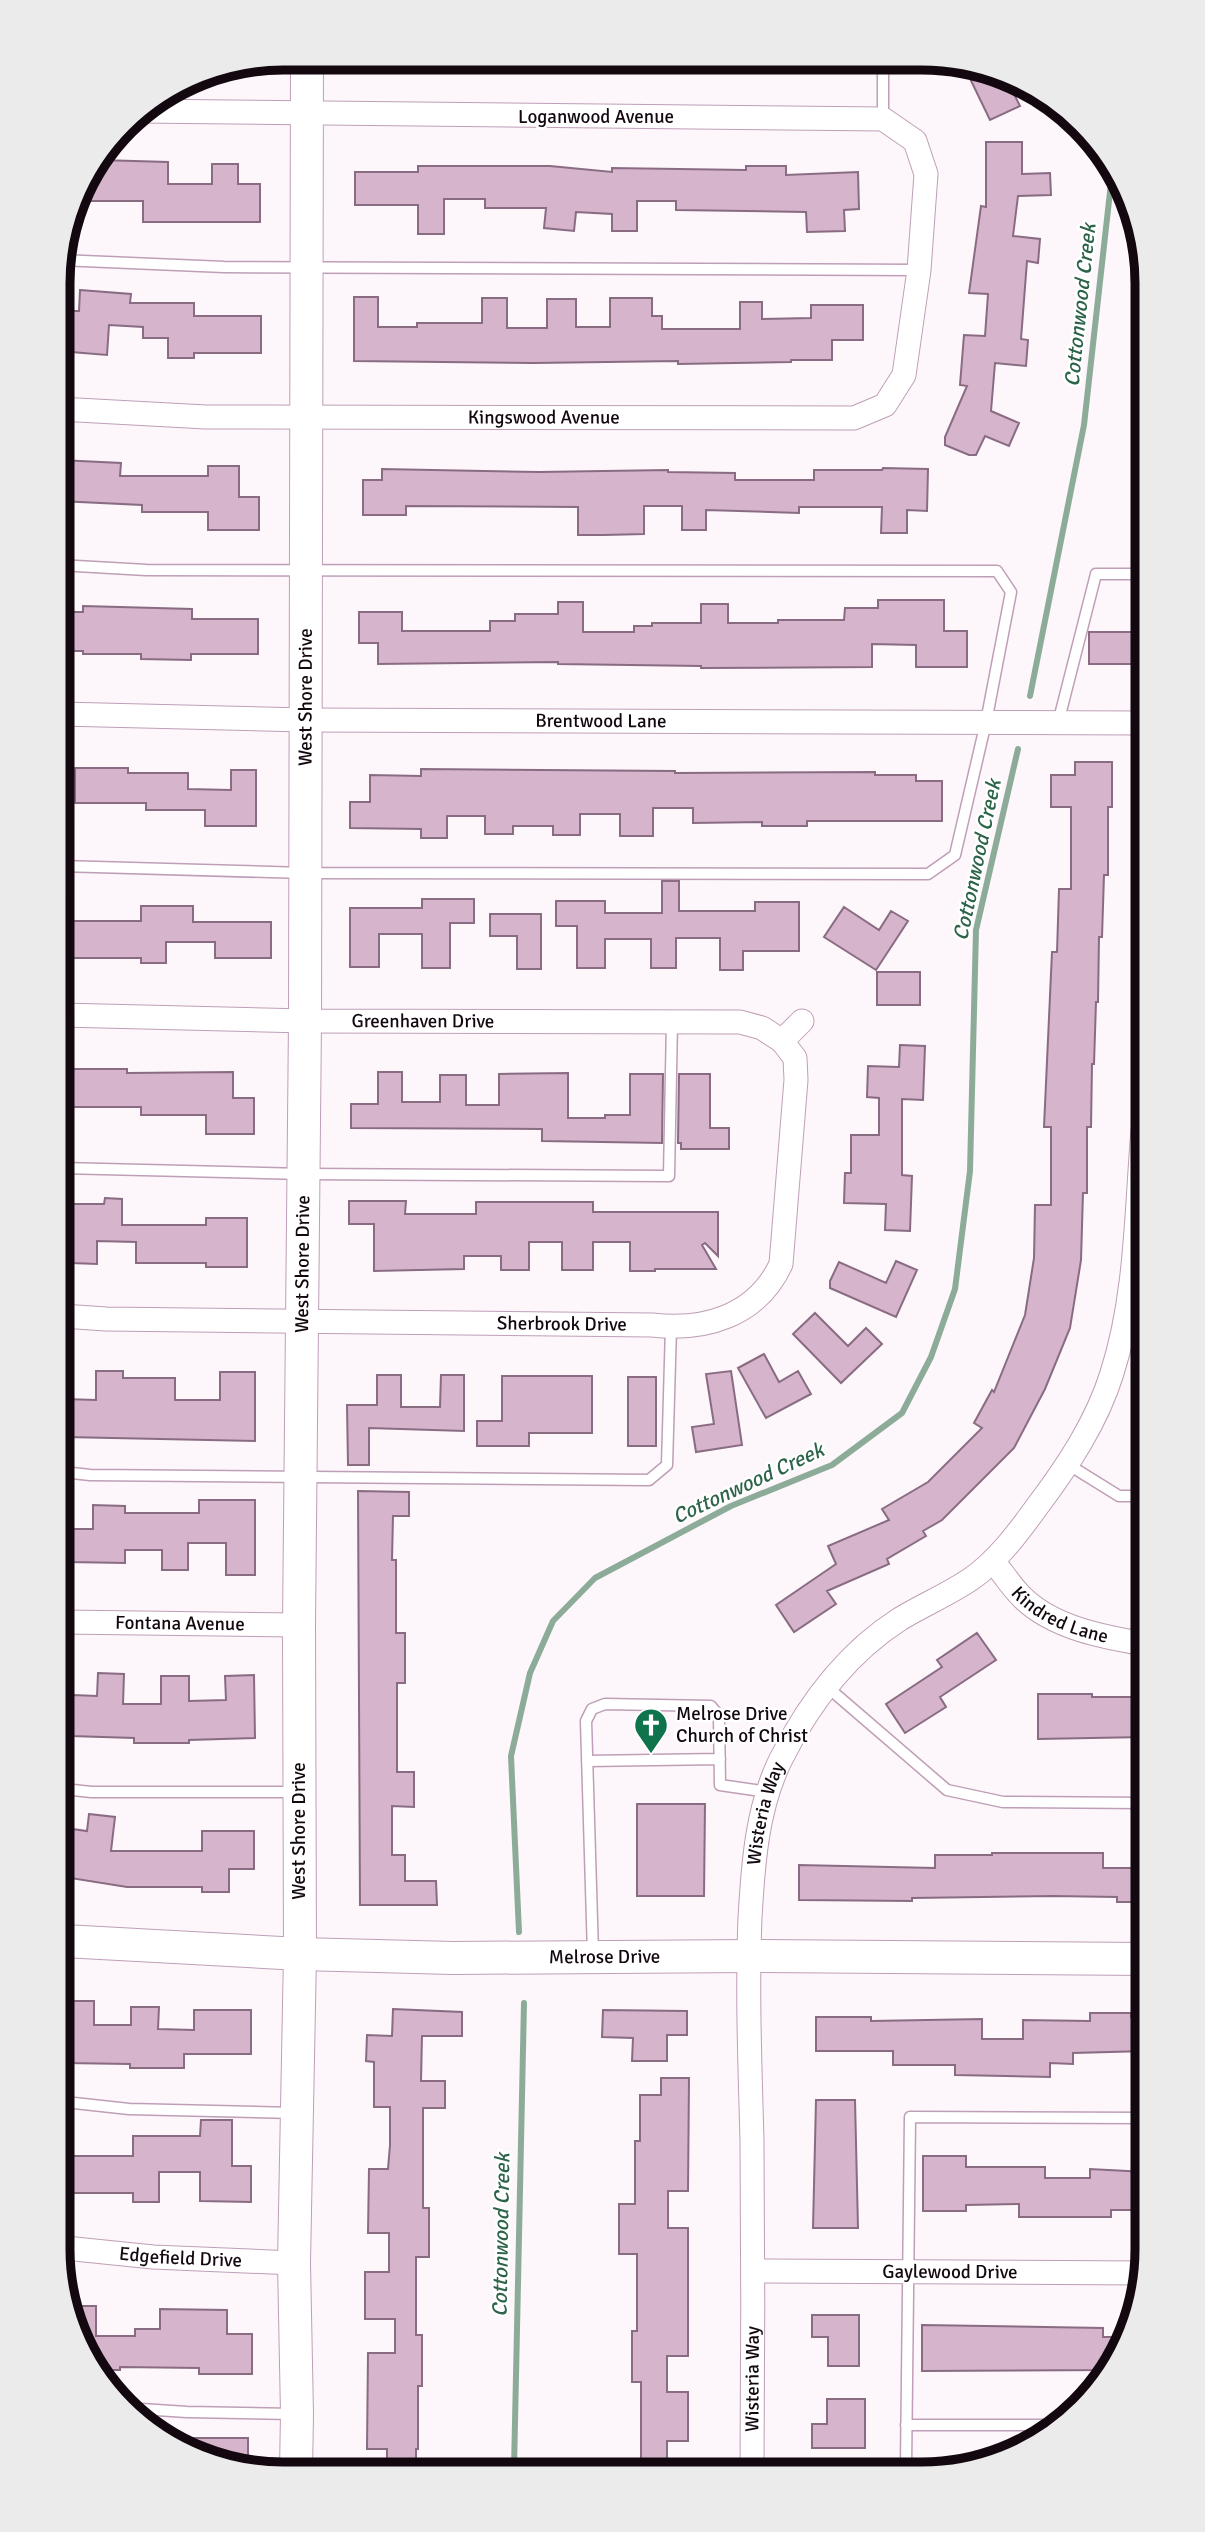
<svg xmlns="http://www.w3.org/2000/svg" width="1205" height="2532" viewBox="0 0 1205 2532" font-family="Signika,sans-serif">
  <style>
    .lines { fill: none; stroke-linecap: round; stroke-linejoin: round }
    .stream { stroke: #8cac99; stroke-width: 6 }
    .building { fill: #d5b4cc; stroke: #896c82; stroke-width: 2 }
    .lane-casing { stroke: #bf9fb7; stroke-width: 13 }
    .street-casing { stroke: #bf9fb7; stroke-width: 25 }
    .secondary-casing { stroke: #bf9fb7; stroke-width: 34 }
    .lane { stroke: #fff; stroke-width: 10 }
    .street { stroke: #fff; stroke-width: 23 }
    .secondary { stroke: #fff; stroke-width: 32 }
    .labels { text-anchor: middle; dominant-baseline: central; stroke-width: 5; stroke-linejoin: round; paint-order: stroke }
    .street-label { font-size: 19px; fill: #130810; stroke: #fff }
    .poi-label { font-size: 19px; fill: #130810; stroke: #fff; text-anchor: start }
    .water-label { font-size: 21px; font-style: italic; fill: #2d6449; stroke: #fff }
    .rim { fill: none; stroke: #130810; stroke-width: 9 }
  </style>
  <rect width="100%" height="100%" fill="#fdf6fb"/>
  <g class="lines">
    <path class="stream" d="M1030,696L1084,425L1113,165
      M519,1932L511,1756L530,1673L553,1621L595,1578L731,1506L832,1465L902,1413L931,1357L955,1289L970,1171L976,930L1018,749
      M514,2469L524,2003"/>
  </g>
  <path class="building" d="M962,62L1009,84L1020,106L990,120Z
    M986,142H1022V174L1050,173L1051,195L1018,196L1013,236L1040,239L1038,263L1027,261L1021,339L1028,340L1026,366L995,363L991,411L1019,423L1009,446L985,436L976,455H969L945,445V437L967,386L960,385L964,335L985,336L988,294L969,293L981,206L986,207Z
    M99,160L168,162V184H212V164H238V184H260V222H143V201H76L81,183Z
    M418,166H550L612,172V168L746,170V166H786V175L858,172L859,209L844,210L845,231L807,232L806,212L676,210V201H637V231H612V214L576,212L574,231L544,228L546,208H485V199H444V234H418V205H355V172H418Z
    M80,290L131,294L130,303H194V316H261V353H194V358H168V338H143V327L109,325L107,355L59,351L58,311H79Z
    M354,297H378V327H417V323H482V298H507V328H547V299H576V327H610V298H652V316H662V329H740V302H762V319L811,318V305H863V340H832V360H791V362L678,364V361L534,363L354,361Z
    M59,460L121,463L120,476H208V466H239V497H259V530H208V512H142V505L59,501Z
    M883,468L928,469L927,511L907,510V533H881L882,507H799V513L706,510V530H682V506H644V534L604,535H578V507L406,506V515H363V480H382V469L539,472L668,470V472L735,473V480H814V470H882Z
    M878,600H944V631H967V667H916V645L872,644V667L701,668V666L558,664V662L378,664V643H359V612H402V631H490V621H515V614H558V602H583V632H634V626H652V623H701V604H728V623H778V620H844L845,608H878Z
    M83,606L192,609V619H258V654H191V660L141,659V654H83V651H60V612H83Z
    M1089,632H1141V664H1089Z
    M1075,762H1112V807H1108V875H1104L1102,937H1099L1098,1002H1096L1094,1064H1092L1091,1127H1087V1193H1083L1081,1260L1070,1328L1045,1389L1014,1448L942,1520L923,1531L926,1536L887,1559L889,1564L827,1591L836,1604L794,1632L776,1605L836,1564L828,1546L889,1520L882,1509L928,1482L982,1428L974,1423L992,1390L994,1392L1025,1315L1034,1258L1035,1205H1051V1127H1044L1052,952H1057L1059,889H1071V807H1051V775H1075Z
    M75,768H128V773H188V789L231,790V770H256V826H205V810H146V803H75Z
    M421,769L675,771V773L875,772V775H916V781H942V821H807V826H762V822L693,823V808H653V836H620V814H580V835H553V826H513V834H485V816H447V838H421V829L350,828V802H370V775L421,776Z
    M662,881H679V911H755V902H799V951H743V970H720V938H676V968H651V939H605V968H577V926H556V901H605V913H662Z
    M422,899H474V923H450V968H422V934H379V967H350V908H422Z
    M141,906H193V922H271V958H215V942H166V963H141V958H61V921H141Z
    M844,907L879,930L891,911L908,921L876,970L824,937Z
    M490,914H541V969H517V936H490Z
    M877,972H920V1005H877Z
    M900,1045L925,1046L923,1100L902,1099V1175L912,1176L910,1231L885,1230L886,1204L844,1203L845,1173H851V1135H879V1098L867,1097L868,1066L899,1067Z
    M61,1069H127V1073L233,1072V1098H254V1134H206V1115H141V1107H61Z
    M378,1072H402V1102H440V1075H466V1105H499V1074L568,1073V1118H605V1115H630V1074H663L662,1143L542,1141V1129L351,1128V1104H378Z
    M679,1074H710V1128H729V1149H681V1143H678Z
    M105,1198L122,1199V1225H206V1218H247V1267H206V1263H136V1242L97,1241V1264L71,1263L73,1204H104Z
    M349,1201H406L405,1214H476V1202H593V1212H718V1256L705,1243L702,1245L716,1269H655V1271H630V1242H593V1270H562V1242H529V1270H501V1256H464V1269L374,1271V1224H349Z
    M896,1261L917,1270L896,1317L830,1288V1281L839,1262L886,1283Z
    M815,1313L848,1346L866,1328L882,1344L841,1383L793,1334Z
    M764,1354L779,1382L798,1371L811,1394L766,1418L738,1368Z
    M96,1371H123V1378H175V1400H220V1372H255V1441L65,1437V1399L96,1400Z
    M731,1371L742,1445L696,1452L692,1427L714,1424L706,1374Z
    M377,1375H401V1407H440L441,1375H464V1431L369,1428V1465H348L347,1405H377Z
    M502,1376H592V1433H529V1446H477V1421H502Z
    M628,1377H656V1446H628Z
    M358,1491L409,1492V1516H393L392,1560H396V1633H405V1683H397V1772H414V1807L392,1806V1855H405V1881H436L437,1905H360Z
    M199,1500H255V1575H226V1543H188V1570H162V1550H125V1563L69,1562V1529H93V1505L125,1506V1513H199Z
    M977,1633L996,1660L940,1697L946,1707L905,1733L886,1704L942,1667L937,1660Z
    M98,1673L124,1674L123,1704H161V1676H189V1701L226,1700L225,1676L254,1675L255,1738L189,1740V1743H134V1738L71,1736L73,1695L97,1696Z
    M1038,1694H1092V1697H1145V1737L1038,1739Z
    M637,1804H705L704,1896H637Z
    M89,1814L115,1817L111,1851H202V1831H254V1869H229V1892H202V1887H127L64,1877L65,1828L87,1831Z
    M992,1853H1103V1868H1145V1902H1117V1897L1053,1896L912,1898V1901L799,1900V1865L935,1868V1855H992Z
    M65,2001H94V2025H131V2007H159L158,2029L194,2030V2010H251V2054H184V2068H130V2064L65,2063Z
    M393,2009L462,2012V2036H422L421,2081H445V2108H423V2208H429V2257H416V2335H422V2386H418V2449H416V2469H387V2449H367L368,2353H395V2319H365V2272H389V2233H368L369,2169H388L390,2145V2107H374V2062L366,2061L367,2035L392,2036Z
    M603,2010L687,2011V2035H667V2061H632L633,2038L602,2037Z
    M1090,2013H1131V2017H1146V2051L1073,2053V2064L1050,2063V2077L955,2075V2065H893V2051H816V2017H871V2021L982,2019V2039H1023V2020L1090,2021Z
    M661,2078H689L688,2191H668V2228H688V2356H667V2392H688V2441H667V2468H641V2382H632V2331H637V2254H619V2204H635V2141H640V2095H661Z
    M816,2100H855L858,2228H813Z
    M201,2120H232V2166H251V2202L200,2201V2172H159V2202H133V2193H65V2156H133V2136H200Z
    M923,2156H966V2167H1045V2178H1090V2169L1146,2172L1147,2210H1111V2217H1019V2204L966,2205V2211H923Z
    M66,2306H96V2336H135V2329H160V2309L227,2310V2334H252V2374H199V2368L120,2367V2370H96V2374Z
    M812,2315H859V2366H828V2337H812Z
    M922,2325L1103,2328V2337H1129L1109,2370L922,2371Z
    M827,2399H865V2448H812V2424H827Z
    M175,2438H248V2470H239Z"/>
  <g class="lines">
    <g class="lane-casing">
      <path id="lane" d="M883,119V61
        M60,260L224,267L919,270
        M59,565L146,570L997,571L1011,592L986,722L955,855L928,874L304,873L60,866
        M1058,723L1096,574H1141
        M61,1168L303,1174L669,1176L672,1021
        M1069,1465L1119,1496H1144
        M63,1472L90,1475L649,1480L667,1465L671,1327
        M825,1685L947,1790L1003,1802L1145,1803
        M587,1761L720,1759
        M64,1789L91,1792H296
        M593,1954L586,1721L592,1709L605,1704L711,1706L719,1716L720,1785L768,1792
        M65,2102L129,2109L294,2113
        M126,2408L187,2412L294,2414
        M906,2425H1060
        M906,2467L910,2117L1146,2118"/>
    </g>
    <g class="street-casing">
      <g id="street">
        <path id="s1" d="M59,409L206,417L854,418L885,405L904,375L919,270L926,174L915,141L883,119L139,111"/>
        <path id="s2" d="M60,714L304,720L1141,723"/>
        <path id="s3" d="M61,1015L305,1021L740,1022L762,1028L782,1041"/>
        <path id="s4" d="M62,1316L106,1319L652,1325C705,1331 757,1316 781,1264L796,1080L795,1058L782,1041L802,1021"/>
        <path id="s5" d="M993,1561C1003,1573 1012,1588 1024,1599C1055,1628 1103,1637 1145,1644"/>
        <path id="s6" d="M63,1622L299,1625"/>
        <path id="s7" d="M65,2248L153,2257L294,2263"/>
        <path id="s8" d="M754,2271L1145,2273"/>
        <path id="s9" d="M752,2468C753,2359 753,2250 752,2141C750,2066 747,1992 750,1918C753,1864 757,1807 781,1759C809,1703 847,1653 900,1619C923,1605 949,1594 971,1579C997,1561 1018,1533 1036,1508C1067,1467 1097,1422 1112,1373C1137,1295 1136,1211 1143,1130"/>
      </g>
    </g>
    <g class="secondary-casing">
      <g id="secondary">
        <path id="s10" d="M64,1941L300,1954L453,1958L749,1956L1146,1959"/>
        <path id="s11" d="M296,2470L297,2414L294,2263L300,1954L299,1625L305,1021L307,58"/>
      </g>
    </g>
    <use href="#lane" class="lane"/>
    <use href="#street" class="street"/>
    <use href="#secondary" class="secondary"/>
  </g>
  <defs>
    <g id="church-pin" transform="scale(1.75)"><path d="M0 17L-7.5 6A9.5 9.5 0 1 1 7.5 6Z" fill="#0f744b" stroke="#fff"/><path d="M-1.2-6h2.4v3.5h3.3v2.4h-3.3V6h-2.4V-.1h-3.3v-2.4h3.3Z" fill="#fff"/></g>
  </defs>
  <g fill-rule="evenodd">
    <use href="#church-pin" x="651" y="1725"/>
  </g>
  <g class="labels">
    <g class="street-label">
      <text x="596" y="117">Loganwood Avenue</text>
      <text stroke="none"><textPath href="#s1" startOffset="485">Kingswood Avenue</textPath></text>
      <text stroke="none"><textPath href="#s11" startOffset="1773">West Shore Drive</textPath></text>
      <text stroke="none"><textPath href="#s2" startOffset="541">Brentwood Lane</textPath></text>
      <text stroke="none"><textPath href="#s3" startOffset="362">Greenhaven Drive</textPath></text>
      <text stroke="none"><textPath href="#s11" startOffset="1206">West Shore Drive</textPath></text>
      <text stroke="none"><textPath href="#s4" startOffset="500">Sherbrook Drive</textPath></text>
      <text stroke="none"><textPath href="#s5" startOffset="89">Kindred Lane</textPath></text>
      <text stroke="none"><textPath href="#s6" startOffset="117">Fontana Avenue</textPath></text>
      <text stroke="none"><textPath href="#s9" startOffset="656">Wisteria Way</textPath></text>
      <text transform="translate(299 1831) rotate(-90)">West Shore Drive</text>
      <text stroke="none"><textPath href="#s10" startOffset="541">Melrose Drive</textPath></text>
      <text stroke="none"><textPath href="#s7" startOffset="116">Edgefield Drive</textPath></text>
      <text stroke="none"><textPath href="#s8" startOffset="196">Gaylewood Drive</textPath></text>
      <text stroke="none"><textPath href="#s9" startOffset="89">Wisteria Way</textPath></text>
    </g>
    <g class="poi-label">
      <text x="676" y="1714">Melrose Drive<tspan x="676" dy="22">Church of Christ</tspan></text>
    </g>
    <g class="water-label">
      <text transform="translate(1080 305) rotate(-84)">Cottonwood Creek</text>
      <text transform="translate(977 860) rotate(-78)">Cottonwood Creek</text>
      <text transform="translate(748 1483) rotate(-25)">Cottonwood Creek</text>
      <text transform="translate(501 2235) rotate(-89)">Cottonwood Creek</text>
    </g>
  </g>
  <path d="M0 0H1205V2532H0ZM283 70H922A213 213 0 0 1 1135 283V2249A213 213 0 0 1 922 2462H283A213 213 0 0 1 70 2249V283A213 213 0 0 1 283 70Z" fill="#ecebec" fill-rule="evenodd"/>
  <path class="rim" d="M283 70H922A213 213 0 0 1 1135 283V2249A213 213 0 0 1 922 2462H283A213 213 0 0 1 70 2249V283A213 213 0 0 1 283 70Z"/>
</svg>
